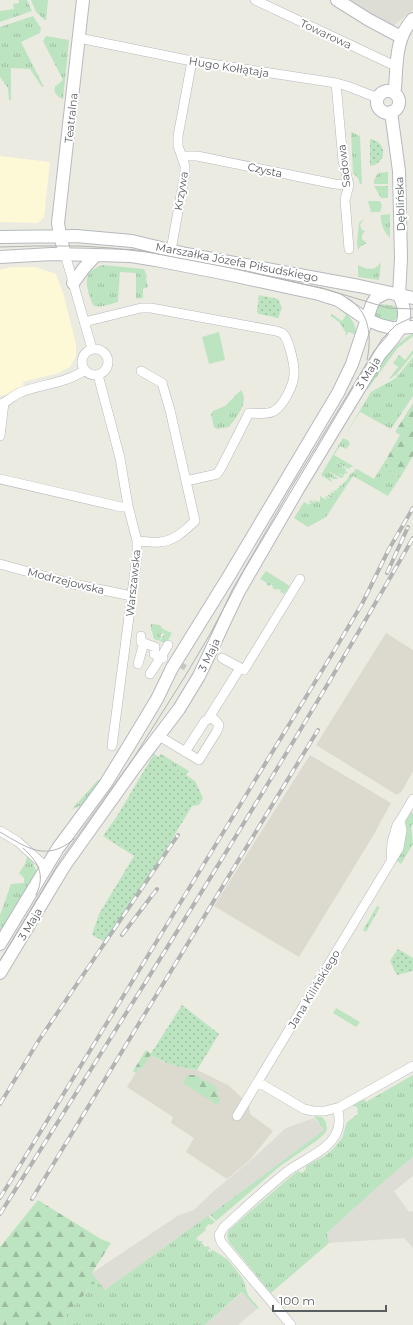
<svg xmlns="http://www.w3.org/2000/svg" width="413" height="1325" viewBox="0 0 413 1325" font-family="Montserrat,sans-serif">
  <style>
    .commercial { fill: #fdf8d5 }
    .industrial { fill: #dddcd5 }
    .education { fill: #dcdacf }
    .grass { fill: url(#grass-tufts) }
    .forest { fill: url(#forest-firs) }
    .park { fill: url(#park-dots) }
    .pitch { fill: #bde4c1 }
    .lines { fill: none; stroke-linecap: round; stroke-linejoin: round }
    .street-tunnel { stroke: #c7c7c1; stroke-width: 9; stroke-dasharray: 9 4.5; stroke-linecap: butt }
    .street-casing { stroke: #b6b8bd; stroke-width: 10 }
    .secondary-casing { stroke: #b6b9bf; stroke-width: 14 }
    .street { stroke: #fff; stroke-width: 9 }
    .secondary { stroke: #fff; stroke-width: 12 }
    .tram { stroke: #b2b3b3; stroke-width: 1 }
    .rail-casing { stroke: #b2b3b3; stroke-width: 4 }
    .rail { stroke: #fff; stroke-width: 2.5; stroke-dasharray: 8; stroke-linecap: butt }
    .labels { text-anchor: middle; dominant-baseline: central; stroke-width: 4; stroke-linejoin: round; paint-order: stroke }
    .street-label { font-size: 11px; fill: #595c61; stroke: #fff }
  </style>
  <defs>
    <pattern id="grass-tufts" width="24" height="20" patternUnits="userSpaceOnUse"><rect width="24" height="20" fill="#bde4c1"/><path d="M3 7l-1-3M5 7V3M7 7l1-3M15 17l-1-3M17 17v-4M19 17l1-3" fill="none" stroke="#9dbca0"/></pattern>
    <pattern id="forest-firs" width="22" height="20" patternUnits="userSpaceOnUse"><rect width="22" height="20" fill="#bde4c1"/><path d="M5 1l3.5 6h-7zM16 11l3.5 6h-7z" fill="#9dbca0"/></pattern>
    <pattern id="park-dots" width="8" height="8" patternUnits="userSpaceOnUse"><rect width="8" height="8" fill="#bde4c1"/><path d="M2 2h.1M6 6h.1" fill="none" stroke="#9dbca0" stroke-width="1.8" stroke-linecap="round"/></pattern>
  </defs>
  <rect width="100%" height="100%" fill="#ecebe1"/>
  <path class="commercial" d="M0,156L50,162L44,217L38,223L0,222Z
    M11,267H36L56,274L64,296L76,344V356L70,367L59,373L23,382L24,390L0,396V270Z"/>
  <path class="industrial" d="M348,0H413V10L392,27Z
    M314,1118L325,1130L210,1215L105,1290L92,1273L179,1215L194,1210L215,1190L249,1162L286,1128Z
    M413,1157V1176L394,1191L409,1212L413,1211V1248L404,1238L329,1243L327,1233L381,1184Z
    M243,1292L257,1309L238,1325H205Z"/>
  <path class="education" d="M386,633L413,650V771L402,791L397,795L316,745Z
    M310,755L391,803L373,836L299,957L214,906Z
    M150,1055L161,1061L184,1068L197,1070L228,1085L249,1104L250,1114L273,1131L250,1160L227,1179L186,1152L194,1138L171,1123L173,1117L127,1087L139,1068L142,1069Z"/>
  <path class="grass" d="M19,0H27L32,11L0,22V11L14,9L13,4L19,3Z
    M31,0H48L46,21L36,12Z
    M33,16L41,28L40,33L21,42L44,87H42L30,69L11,68V100H9L8,88L0,77V27Z
    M46,36L69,40L63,99C59,98 52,92 55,87C57,84 61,82 63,80L43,41Z
    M351,132L360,136L362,184H360L358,178L353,173Z
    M388,172V184H374V180L378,173Z
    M374,186H388V198H381Z
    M368,201H380L382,206L380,212H371Z
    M390,214V238C384,232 380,223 381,215Z
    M364,219L360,225L362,230L365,231L362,235V239L366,242L367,243L361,246L358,250L357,243L359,223Z
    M381,262L379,280L358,277V265C366,269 375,272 381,262Z
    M103,265L144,269L147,276L146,278L148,287L143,289V298L136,299V273L120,272L118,302C110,304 100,309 93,305C86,286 80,272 103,265Z
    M381,304L394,306L398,308L401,316L390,323L375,317L374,314L377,307Z
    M337,307C347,312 357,323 356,335C355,342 351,350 348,357L355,334L348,332L347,335H345L346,333L340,323L331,316L332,314L342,321L346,315Z
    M413,333V336L397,349L367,390L366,386C379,366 392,345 413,333Z
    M413,350V354L396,375L388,380L398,367L393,363L399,355L405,360Z
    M413,357V396L391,429L360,412L348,431L347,432L371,392L396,378Z
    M241,390C250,403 236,417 229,427L217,429L214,427L211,414L213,411L225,406Z
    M343,438L349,441L350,444L346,449L340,446L334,455L353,466L348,469L335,461L347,470H345L348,473L344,474V476L337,473L344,477L341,478L326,470L339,479H333L329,477L333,483L321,475Z
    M387,458L389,472L401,476L388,496L353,476L326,517L308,527L294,518L304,502L309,505V504H312L308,502H310V500L316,503L314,500L320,502V496L327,500L325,496L330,498L327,494L332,496L330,492L334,493L333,490L337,491L335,489L338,490L337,488H339V486L340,487V485L343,487L342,483L343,484L344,482L347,480L349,475H351L350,474L354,472L355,469H357L374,479Z
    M266,571L290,586L284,594L280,592L281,590L278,589L277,590L272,588L273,586L271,584L269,586L266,584L267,583L260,579Z
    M151,624L160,625L163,629L172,633L166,644L160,641L162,637L165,634L162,633L160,635L161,636L160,641L154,639L152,631H151Z
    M161,754L189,771L186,775L159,757Z
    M98,780L100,781C92,793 87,805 72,809Z
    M411,812L413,813V824L411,826L413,844L401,864L396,860L404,836L406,820Z
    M27,856L33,863L37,873L10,917H9L0,932V915L11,884L24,883V878L19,873L25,864Z
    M377,906L380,907L366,932L363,930Z
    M336,1008L360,1022L356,1027L333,1013Z
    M413,1075V1157L381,1184L327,1233L329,1243L271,1293L229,1242L227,1236L229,1230L289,1178L298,1171L302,1173L306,1169V1166L326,1155L333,1149L342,1138L347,1122L358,1114L357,1111L358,1110L356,1106L354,1107L353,1105L364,1099L366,1102Z
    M314,1116L322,1117L326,1122L327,1129L325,1133L319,1139L279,1167L216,1221L210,1215L324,1130Z
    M208,1216L215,1222L211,1225L209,1224L205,1228L206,1230L196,1238L199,1241H203L202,1243L205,1247L208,1246L211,1249L208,1250L209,1252L213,1250L228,1260L240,1275L243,1279L248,1295L259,1308L257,1309L242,1292L205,1325H64L67,1313L85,1294L90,1285L99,1282L105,1290Z"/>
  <path class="forest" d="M413,403V456L401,476L389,472L387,458L400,435L395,432Z
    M146,1050L151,1054L142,1069L139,1068L136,1073L133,1071Z
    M187,1075H194L215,1086L220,1100L217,1105L183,1083Z
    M38,1200L101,1239L111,1243L92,1273L99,1282L90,1285L85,1294L67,1313L64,1325H0V1247Z"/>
  <path class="park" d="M370,139C387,141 388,163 370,166Z
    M259,295L278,299L282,308L278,318L259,314L257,312Z
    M154,754L195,781L203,798L199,805L192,806L165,851L107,943L92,935L99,914L134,856L103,836L117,816Z
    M398,949L413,958V971L397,975L390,961Z
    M182,1005L219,1034L197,1070C180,1068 165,1063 150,1055Z"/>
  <path class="pitch" d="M219,332L225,360L209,364L202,337Z"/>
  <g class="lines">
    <path class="street-tunnel" d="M180,668L183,663"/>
    <g class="street-casing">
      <path id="street" d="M255,0L391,64L397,65
        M79,38L192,61L336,83L347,86L378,98
        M336,83L343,161L349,185L345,200L349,249
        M182,156H197L335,184L349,185
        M171,250L185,173V166L178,146V136L192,61
        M65,254L92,349
        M84,322L141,308H151L276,331C279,332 282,332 284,335C289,341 295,366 294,374C294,385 283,406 274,411C268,415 256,413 249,413L221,468L217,474L186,481
        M82 362a13 13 0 1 1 26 0a13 13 0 1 1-26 0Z
        M98,375L120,458L128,506L137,541V556L112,746
        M0,404C7,403 12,396 19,393C41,384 65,384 85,370
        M0,436L4,403
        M0,479L121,507L128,506
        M137,541C145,541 152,543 160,542C175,541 185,530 195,521L170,410L162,383L141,371
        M0,564L73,584L132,596
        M141,636V642L155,647L154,654L161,657L168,645
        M222,658L244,670L300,579
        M138,664L144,643
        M150,674L161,657L163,658
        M208,719L240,668
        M159,736L199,760L217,731L219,725L214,719L211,718L205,721L185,752
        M0,831L17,841L46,867
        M391,859L392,842L397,825L400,821L413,799
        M258,1082L304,1109L313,1111H325L340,1107L413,1066
        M237,1116L399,848L402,830L400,821
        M291,1325L221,1242L219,1235L224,1227C245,1208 266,1188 289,1170C302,1161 323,1152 332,1140C340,1130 341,1120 337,1108"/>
    </g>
    <g class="secondary-casing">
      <path id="secondary" d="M337,0L369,20L401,37
        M377 102a11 11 0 1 1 22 0a11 11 0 1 1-22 0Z
        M393,92L395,88C397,64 395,38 413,19
        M391,112L399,171L401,258L399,296
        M0,237L76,236L132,241L186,254L359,286L413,298
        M65,254L60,236L58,223L83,0
        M0,257L52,254L96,255L131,256L156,260L227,274L319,294L338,300L366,319L380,325L392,328L413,327
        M73,283L84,268L96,255
        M0,944L58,848L106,783L133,739L157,699L172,668L229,576L338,393L352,364L372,304L376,298L386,293
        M0,973L65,865L135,767L179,709L199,676L238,593L298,489L380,354C396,335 413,321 399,296"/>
    </g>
    <use href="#street" class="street"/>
    <use href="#secondary" class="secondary"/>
    <path class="tram" d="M0,247L36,246H80L111,248L147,252L247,271L302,284L325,289L388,308L413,309
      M347,298C370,311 372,337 367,360
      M0,832C26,847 46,863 74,839
      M23,848C38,862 46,874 36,895
      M0,961L56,869L131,762L184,678L209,636L243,572L382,339L396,325L413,317"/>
    <g class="rail-casing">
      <path id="rail" d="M387,573L408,527
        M122,935L157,889
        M0,1104L39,1040L178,835
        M0,1198L334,651L362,604L389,549L413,508
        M32,1199L318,730
        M0,1214C141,990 282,767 413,538"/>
    </g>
    <use href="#rail" class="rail"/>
  </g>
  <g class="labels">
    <g class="street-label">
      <text transform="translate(326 34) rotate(25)">Towarowa</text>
      <text transform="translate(229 67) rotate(9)">Hugo Kołłątaja</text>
      <text transform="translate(71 118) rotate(-84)">Teatralna</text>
      <text transform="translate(344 166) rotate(-97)">Sadowa</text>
      <text transform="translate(265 170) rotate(12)">Czysta</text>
      <text transform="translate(181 191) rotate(-81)">Krzywa</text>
      <text transform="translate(400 204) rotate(-92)">Dęblińska</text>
      <text transform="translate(237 262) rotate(11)">Marszałka Józefa Piłsudskiego</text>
      <text transform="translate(368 373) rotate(-58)">3 Maja</text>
      <text transform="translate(66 581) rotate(14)">Modrzejowska</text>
      <text transform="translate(133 583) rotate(-84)">Warszawska</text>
      <text transform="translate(209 655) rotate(-64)">3 Maja</text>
      <text transform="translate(30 924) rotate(-59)">3 Maja</text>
      <text transform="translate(314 989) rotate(-59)">Jana Kilińskiego</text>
    </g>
  </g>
  <path d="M273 1305v6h113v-6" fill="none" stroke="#595c61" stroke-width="2"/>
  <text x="279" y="1305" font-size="12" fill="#595c61" stroke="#ffffff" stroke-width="3" paint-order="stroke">100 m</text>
</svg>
